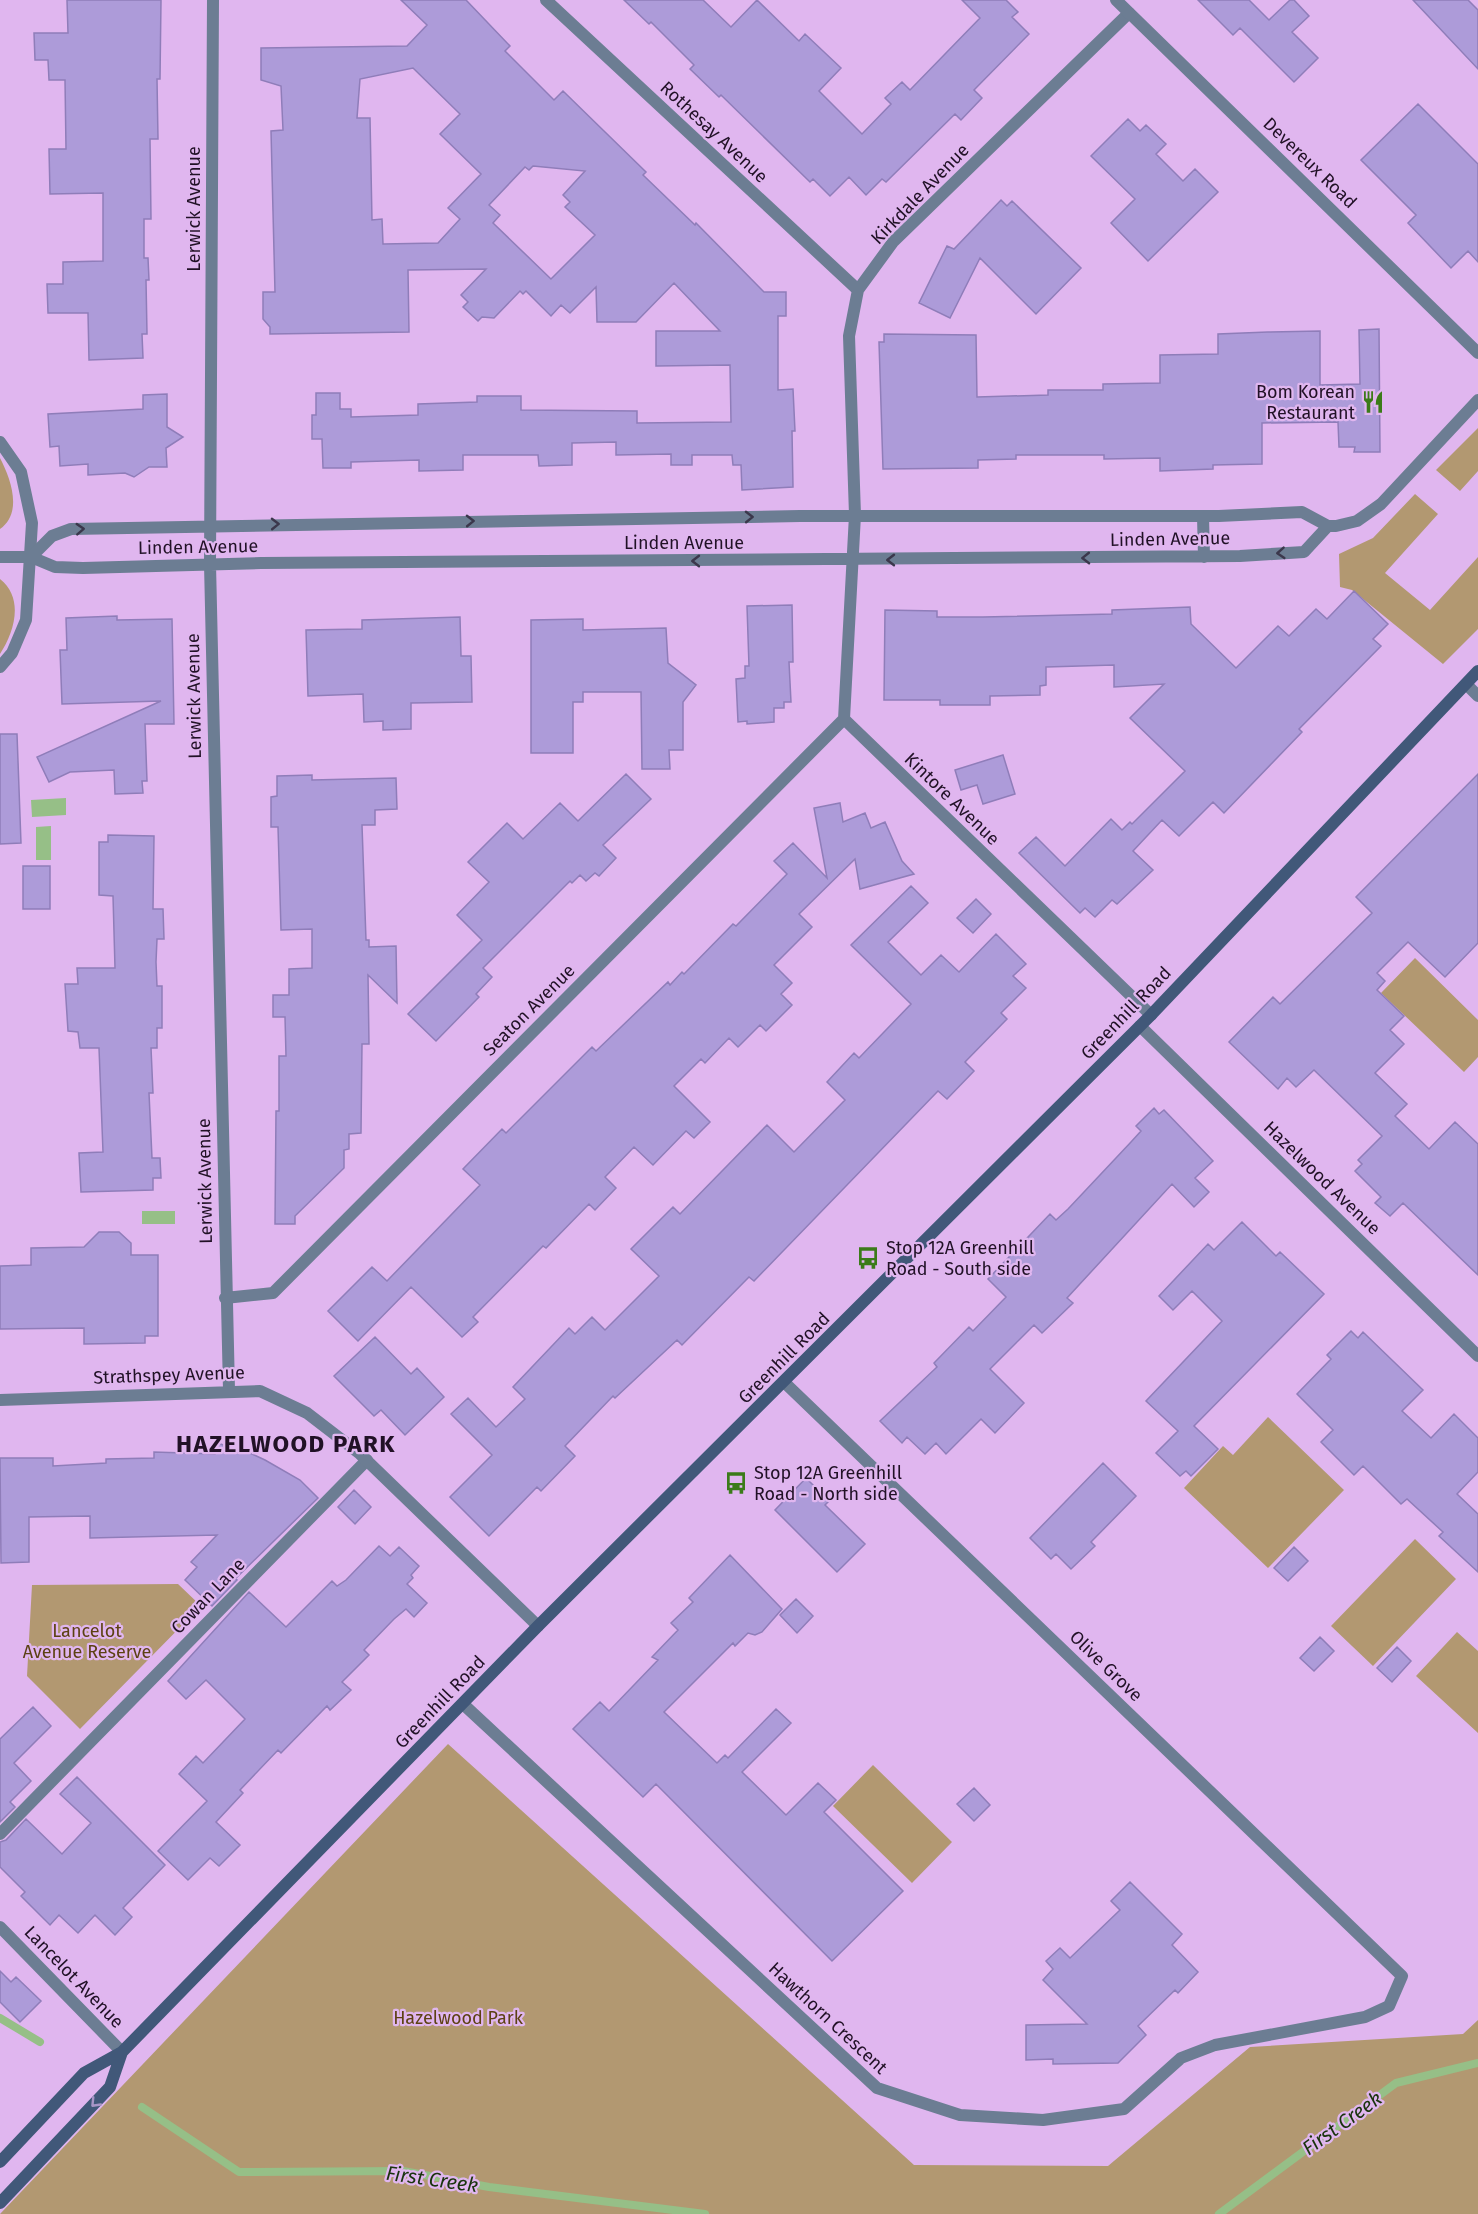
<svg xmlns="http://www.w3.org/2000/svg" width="1478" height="2214" viewBox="0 0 1478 2214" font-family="'Fira Sans',sans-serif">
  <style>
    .green { fill: #b29871 }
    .water { fill: #96bf87 }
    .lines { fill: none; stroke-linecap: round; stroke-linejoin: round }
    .stream { stroke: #96bf87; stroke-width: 8 }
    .building { fill: #ad9bd9; stroke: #8f7db9; stroke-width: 1.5; fill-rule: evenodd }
    .service { stroke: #6c7d93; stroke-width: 12 }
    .minor { stroke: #6c7d93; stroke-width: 12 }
    .tertiary { stroke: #6c7d93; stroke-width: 12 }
    .secondary { stroke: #415879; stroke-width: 12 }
    .oneway { stroke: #3b374c }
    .oneway2 { stroke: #a895c6 }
    .labels { text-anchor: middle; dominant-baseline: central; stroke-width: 4.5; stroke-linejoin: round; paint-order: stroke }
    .street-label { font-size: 18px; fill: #211126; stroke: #e0b6ef }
    .poi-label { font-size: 18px; fill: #211126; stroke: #e0b6ef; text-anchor: start }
    .park-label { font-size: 18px; fill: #5c4113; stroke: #e0b6ef }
    .water-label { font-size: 20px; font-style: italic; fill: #19340d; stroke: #e0b6ef }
    .district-label { font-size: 24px; font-weight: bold; letter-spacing: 1.5px; fill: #211126; stroke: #e0b6ef }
  </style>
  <rect width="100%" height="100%" fill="#e0b6ef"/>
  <path class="green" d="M1478,428V471L1460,491L1436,470Z
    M0,458C11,479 23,513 0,529Z
    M1415,494L1438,514L1385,573L1430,610L1478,557V629L1443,664L1352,590L1340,587L1339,554L1373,538Z
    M0,579C24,598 15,631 0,654Z
    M1415,958L1478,1020V1057L1464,1072L1381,993Z
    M1268,1417L1344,1490L1268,1568L1184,1488L1223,1446L1233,1455Z
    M1415,1539L1456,1579L1373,1666L1331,1626Z
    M178,1584L201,1606L80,1729L27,1676L32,1585Z
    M1457,1632L1478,1651V1733L1416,1676Z
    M448,1744L914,2165L1108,2166L1250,2047L1463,2034L1478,2020V2214H0Z
    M873,1765L952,1842L912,1883L833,1806Z"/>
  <path class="water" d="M66,798V815L32,817L31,800Z
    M51,826V860H36V827Z
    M142,1211H175V1224H142Z"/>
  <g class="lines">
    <path class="stream" d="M0,2018L40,2042
      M142,2107L239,2172L403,2171L489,2187L705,2214
      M1219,2214L1396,2083L1478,2063"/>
  </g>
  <path class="building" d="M67,0H161L160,79H157L158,139H150L151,219H144V258H148L149,280H146L147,334H142L143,358L89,360L88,313H48L47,284H63V262L103,261V193L50,194L49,149H66L65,80H49L48,60H35L34,33H68Z
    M401,0H466L510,46L505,51L554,100L563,91L646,172L643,175L695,225L696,223L764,292H786V316H778V390L793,389L795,431H792L793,487L742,490L741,465H733L732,455H692V465H671V454L616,455V442L572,443V465L539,466L538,455H463V470L419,471V460L351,462V468H323L322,439H312V415H316V393H340V409H351V417L418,415V404L477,402V396H521V410L637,411V423L731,422L730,365L656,366V331H720L674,283L636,322H597L596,287L570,313L561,305L551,316L526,291L523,294L520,291L494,318L482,317L478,321L463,307L468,302L461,295L486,269L408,270L409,332L270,334V327L263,319V292H275L271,131L283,130L281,86L261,80V48L407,46L427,25ZM413,68L460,114L440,134L481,174L448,208L460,219L438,243L383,244L382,219L372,220L370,118H357L360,79ZM533,166L585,171L563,195L570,202L565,207L595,235L551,279L493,223L500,215L489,205L525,167L529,170Z
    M624,0H703L731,27L757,0L799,41L805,34L841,68L819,91L862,134L891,104L885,98L902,82L910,90L980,18L962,0H1006L1018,12L1012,17L1029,34L974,90L982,98L961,120L955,114L886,182L882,179L866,195L849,177L830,196L813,179L810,182L721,95L719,97L690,69L694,65L651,22L649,24Z
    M1198,0H1249L1269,20L1290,0H1294L1309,16L1292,32L1318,58L1294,82L1240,28L1233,35Z
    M1413,0H1468L1478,10V69Z
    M1418,104L1478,164V262L1468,251L1451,268L1408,223L1416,215L1361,160Z
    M1128,119L1140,131L1146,125L1166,144L1156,154L1183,181L1195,169L1218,192L1148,261L1111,223L1135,199L1091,156Z
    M1001,200L1007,206L1012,201L1081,268L1036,314L980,258L950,318L919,303L947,246L954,249Z
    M1379,329L1380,452H1354L1355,447H1339L1338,422L1262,423V464L1213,465V469L1160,471V458L1104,459V455H1016V459L978,460V468L883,469L879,342H884V334L976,335L977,397L1048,395V390H1103V384L1160,383V355L1218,354V334L1268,332L1320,331V385L1360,384L1359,330Z
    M167,394V427L183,437L166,448L167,467H149L134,477L125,473L88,475V464L60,466L59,446L50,447L48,414L143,409V395Z
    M1354,591L1388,624L1373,639L1381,646L1299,729L1302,732L1224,813L1213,802L1179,836L1162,820L1133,851L1153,870L1117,904L1112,900L1095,917L1085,908L1080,913L1019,853L1036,837L1065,866L1111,819L1122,830L1130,822L1132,824L1185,771L1130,718L1164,684L1114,687V665L1046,667V685L1040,686V695L990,696V705H940V700H884L885,610L937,611V617H983L1112,614V610L1190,607L1191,624L1236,668L1278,626L1289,636L1316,609L1327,619Z
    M792,605L793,662H789L791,702H784V708H774V722L747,724V721L738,722L736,679L745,678V666H749L747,606Z
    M117,616V620L172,619L174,724H145L147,781H142L143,793L115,794L114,770L70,772L49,782L37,757L161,701L62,704L60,650H67L66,618Z
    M460,617L461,656H471L472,702L411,703V729L383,730V721L364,722L363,694L308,696L306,630L362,629V620Z
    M583,619V630L666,628L668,663L696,685L683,702V750H669L670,769H642L641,692H583V702H573V753H531V620Z
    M0,734H17L21,843L0,844Z
    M1003,755L1015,794L983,804L977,785L961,790L955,770Z
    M626,774L651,799L603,845L616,858L599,876L595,873L586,881L580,875L572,883L570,881L483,968L492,977L476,994L479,997L436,1041L408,1014L482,940L457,915L489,882L468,862L507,823L523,839L560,803L578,821Z
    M1478,774V943L1445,977L1408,942L1377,973L1385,981L1377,990L1404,1016L1390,1030L1404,1044L1375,1073L1407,1104L1395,1116L1429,1149L1455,1122L1478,1144V1275L1403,1203L1390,1216L1375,1203L1381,1197L1355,1171L1362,1164L1358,1160L1382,1136L1314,1070L1296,1087L1287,1078L1278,1089L1229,1042L1273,997L1280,1004L1372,913L1356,897Z
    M312,775V780L396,778L397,809L375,810V825H362L366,940H369V947L396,946L397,1003L368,975L369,1044H362L361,1133L349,1134V1149L344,1150V1168L295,1216V1224H275L276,1111H279V1056H286L285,1017H273V995H289V969L312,968V929L281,930L278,827H271V797L277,796V776Z
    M840,803L843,822L865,813L871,828L885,822L902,861L914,874L860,889L855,859L799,914L812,927L774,965L792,983L781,994L792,1005L766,1031L760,1025L738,1047L729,1038L705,1063L701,1059L674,1086L710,1122L694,1138L686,1131L653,1165L634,1147L605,1177L616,1188L595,1210L589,1204L546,1248L543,1246L473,1317L478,1322L462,1337L411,1287L358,1341L328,1311L372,1267L387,1281L480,1185L463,1169L502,1129L506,1133L592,1047L596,1051L668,982L670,985L682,972L684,974L733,924L736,926L787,874L774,861L793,843L827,878L814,808Z
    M108,835L154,836L153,909H163L164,939H157L156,962L157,986H162V1028H157V1048H151L153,1093H149L152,1158H160L161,1178H153V1190L81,1192L79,1153L103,1152L99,1048H80L78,1032L68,1031L65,984H78L77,968H115L113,896L99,895V842H108Z
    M23,866H50V909H23Z
    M911,886L928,903L888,942L921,975L941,955L959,972L996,934L1026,964L1013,976L1026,988L1001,1013L1007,1019L965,1062L974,1071L947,1099L938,1091L754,1281L749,1277L682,1345L677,1340L615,1398L613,1396L565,1446L575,1456L541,1491L537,1487L489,1536L450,1497L492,1455L451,1414L468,1398L496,1427L525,1399L513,1387L569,1328L575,1334L592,1317L605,1330L659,1276L631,1249L673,1207L680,1214L767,1125L794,1152L845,1100L827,1082L854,1053L859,1058L911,1004L851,945Z
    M976,899L991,914L973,933L957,918Z
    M1154,1108L1159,1114L1164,1110L1213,1161L1195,1178L1209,1192L1194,1207L1172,1184L1067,1298L1073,1303L1042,1333L1034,1325L990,1369L1024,1403L995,1433L981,1419L946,1454L936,1443L925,1454L907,1437L902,1443L880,1421L937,1367L934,1363L969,1327L973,1331L1006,1297L988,1279L1050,1214L1056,1220L1068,1209L1131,1142L1141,1131L1136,1126Z
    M1242,1222L1276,1256L1280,1252L1324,1294L1194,1426L1218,1449L1191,1476L1186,1471L1180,1476L1156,1453L1178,1431L1146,1401L1222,1321L1192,1291L1173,1310L1159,1296L1208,1244L1214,1250Z
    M99,1232H119L131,1243V1255H158V1336H145V1343L84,1344V1328L0,1329V1266L31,1265V1248L84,1247Z
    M1351,1331L1358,1338L1363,1332L1423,1390L1402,1411L1431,1438L1454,1414L1478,1438V1472L1457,1494L1478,1514V1572L1439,1536L1443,1532L1407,1499L1401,1504L1363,1466L1354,1475L1321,1442L1333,1430L1297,1394L1331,1359L1327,1355Z
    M375,1337L411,1374L417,1368L444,1397L405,1435L381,1410L374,1416L334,1376Z
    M217,1443L250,1453L265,1460L300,1480L318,1498L235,1579L237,1580L212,1606L185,1580L197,1567L191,1562L217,1535L90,1538V1516L29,1517V1562L1,1563L0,1458H53V1466L106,1463V1459L154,1458V1452L215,1454Z
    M1103,1463L1136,1496L1091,1542L1095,1546L1071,1569L1056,1554L1051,1559L1030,1538Z
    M806,1478L829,1501L825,1505L865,1544L837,1572L775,1510Z
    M354,1490L371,1507L355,1524L338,1507Z
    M379,1546L390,1556L399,1547L419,1566L411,1575L413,1578L407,1584L427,1603L414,1617L406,1609L394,1619L364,1650L369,1655L342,1682L351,1690L330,1710L327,1706L281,1753L278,1750L240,1790L243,1793L216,1822L240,1845L219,1866L210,1858L188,1880L158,1851L207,1801L179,1774L196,1756L203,1763L245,1719L206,1680L186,1699L168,1681L249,1592L286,1627L332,1581L337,1586L346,1580Z
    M1294,1547L1308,1561L1288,1581L1274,1568Z
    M730,1555L782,1609L762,1632L755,1635L748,1633L735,1646L733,1643L664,1712L717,1763L725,1755L728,1758L776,1709L791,1723L742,1772L786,1815L818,1783L836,1800L824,1812L903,1891L832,1961L656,1784L643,1797L573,1729L600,1702L609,1711L658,1660L652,1657L678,1630L671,1623L693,1602L689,1598Z
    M796,1599L813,1616L797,1633L780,1615Z
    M1320,1637L1334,1651L1314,1671L1300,1658Z
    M1397,1647L1411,1661L1392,1682L1377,1668Z
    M33,1707L51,1726L14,1763L31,1781L10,1802L15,1807L0,1822V1739Z
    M77,1777L165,1865L123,1908L132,1917L115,1935L95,1915L78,1933L59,1915L50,1925L21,1896L25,1892L0,1867V1842L6,1840L26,1819L62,1854L91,1823L60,1794Z
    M974,1788L990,1805L974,1821L957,1804Z
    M1130,1882L1182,1934L1172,1945L1198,1972L1178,1993L1175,1990L1138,2026L1146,2035L1118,2063L1053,2064V2059L1026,2060V2025L1087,2024L1043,1980L1053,1969L1046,1961L1060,1948L1070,1958L1120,1910L1111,1901Z
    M0,1971L11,1982L16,1977L41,2001L20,2022L0,2002Z"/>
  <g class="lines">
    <path class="service" d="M0,442L21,472L32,523L26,620L12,653L0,667
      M0,1834L367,1460"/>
    <path class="minor" d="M213,0L210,564L229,1390
      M546,0L858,290
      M1129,13L893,242L858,290L849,336L855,515L844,719L1151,1015
      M1203,516L1204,557
      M0,557H31L55,567L83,568L261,563L1240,556L1304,552L1328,526
      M31,557L52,536L71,529L800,516H1219L1302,512L1328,526H1336L1357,521L1381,504L1478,400
      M1467,685L1478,696
      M1140,1026L1478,1356
      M225,1298L273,1293L844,719
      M0,1400L260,1391L307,1413L359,1453L538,1626
      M463,1704L877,2088L960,2115L1043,2120L1124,2109L1181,2058L1215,2045L1365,2017L1389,2006L1402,1976L785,1383
      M0,1927L122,2052"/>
    <path class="tertiary" d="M1116,0L1478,353"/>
    <path class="secondary" d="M0,2162L84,2073L122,2052L538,1626L1151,1015L1478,671
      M0,2203L110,2087L122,2052"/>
  </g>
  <defs><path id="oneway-chevron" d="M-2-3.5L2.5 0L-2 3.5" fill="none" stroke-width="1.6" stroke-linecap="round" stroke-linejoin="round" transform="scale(1.5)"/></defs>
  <g class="oneway">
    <use href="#oneway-chevron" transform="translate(749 517) rotate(-1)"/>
    <use href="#oneway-chevron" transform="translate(470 521) rotate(-1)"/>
    <use href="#oneway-chevron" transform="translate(275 524) rotate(-1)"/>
    <use href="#oneway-chevron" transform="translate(80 529) rotate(-3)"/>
    <use href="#oneway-chevron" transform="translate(1281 553) rotate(176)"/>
    <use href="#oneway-chevron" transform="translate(1086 558) rotate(179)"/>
    <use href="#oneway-chevron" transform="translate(891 560) rotate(180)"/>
    <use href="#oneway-chevron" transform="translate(696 561) rotate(180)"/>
  </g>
  <use class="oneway2" href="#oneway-chevron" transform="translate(95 2103) rotate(134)"/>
  <defs>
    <g id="restaurant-bare" transform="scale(1.8)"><path d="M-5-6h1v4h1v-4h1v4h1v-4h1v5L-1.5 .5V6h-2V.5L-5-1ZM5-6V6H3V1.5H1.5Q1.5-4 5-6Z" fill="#3b7b19" stroke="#e0b6ef" stroke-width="2.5" paint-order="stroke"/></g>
    <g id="bus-bare" transform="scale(1.8)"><path d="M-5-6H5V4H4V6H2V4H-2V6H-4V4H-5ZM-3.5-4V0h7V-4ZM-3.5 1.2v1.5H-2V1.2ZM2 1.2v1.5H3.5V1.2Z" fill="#3b7b19" stroke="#e0b6ef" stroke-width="2.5" paint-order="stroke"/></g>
  </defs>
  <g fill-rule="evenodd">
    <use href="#restaurant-bare" x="1373" y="402"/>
    <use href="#bus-bare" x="868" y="1258"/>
    <use href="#bus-bare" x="736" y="1483"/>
  </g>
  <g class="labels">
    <g class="street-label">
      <text transform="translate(714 132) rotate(43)">Rothesay Avenue</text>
      <text transform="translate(1310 163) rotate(44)">Devereux Road</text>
      <text transform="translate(920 194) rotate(-46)">Kirkdale Avenue</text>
      <text transform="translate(194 209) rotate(-90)">Lerwick Avenue</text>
      <text transform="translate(1170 539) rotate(-1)">Linden Avenue</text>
      <text x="684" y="543">Linden Avenue</text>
      <text transform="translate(198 547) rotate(-1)">Linden Avenue</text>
      <text transform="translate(194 696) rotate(-91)">Lerwick Avenue</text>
      <text transform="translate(952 799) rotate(44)">Kintore Avenue</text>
      <text transform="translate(529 1010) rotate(-45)">Seaton Avenue</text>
      <text transform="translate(1126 1013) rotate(-46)">Greenhill Road</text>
      <text transform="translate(1322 1178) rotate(44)">Hazelwood Avenue</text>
      <text transform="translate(205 1181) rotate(-91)">Lerwick Avenue</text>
      <text transform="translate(784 1358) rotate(-45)">Greenhill Road</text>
      <text transform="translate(169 1375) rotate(-2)">Strathspey Avenue</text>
      <text transform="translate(208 1596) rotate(-46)">Cowan Lane</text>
      <text transform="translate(1106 1666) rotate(44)">Olive Grove</text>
      <text transform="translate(440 1702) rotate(-46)">Greenhill Road</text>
      <text transform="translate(74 1977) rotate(46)">Lancelot Avenue</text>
      <text transform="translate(828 2018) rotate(43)">Hawthorn Crescent</text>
    </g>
    <g class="poi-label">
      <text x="1355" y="392" text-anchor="end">Bom Korean<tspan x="1355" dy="21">Restaurant</tspan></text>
      <text x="886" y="1248">Stop 12A Greenhill<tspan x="886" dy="21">Road - South side</tspan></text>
      <text x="754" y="1473">Stop 12A Greenhill<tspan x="754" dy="21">Road - North side</tspan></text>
    </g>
    <g class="park-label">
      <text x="87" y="1631">Lancelot<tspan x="87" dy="21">Avenue Reserve</tspan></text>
      <text x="458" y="2018">Hazelwood Park</text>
    </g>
    <g class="water-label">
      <text transform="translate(1342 2123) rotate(-36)">First Creek</text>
      <text transform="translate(432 2179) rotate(8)">First Creek</text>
    </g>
    <g class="district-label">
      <text x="286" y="1444">HAZELWOOD PARK</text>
    </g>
  </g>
</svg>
